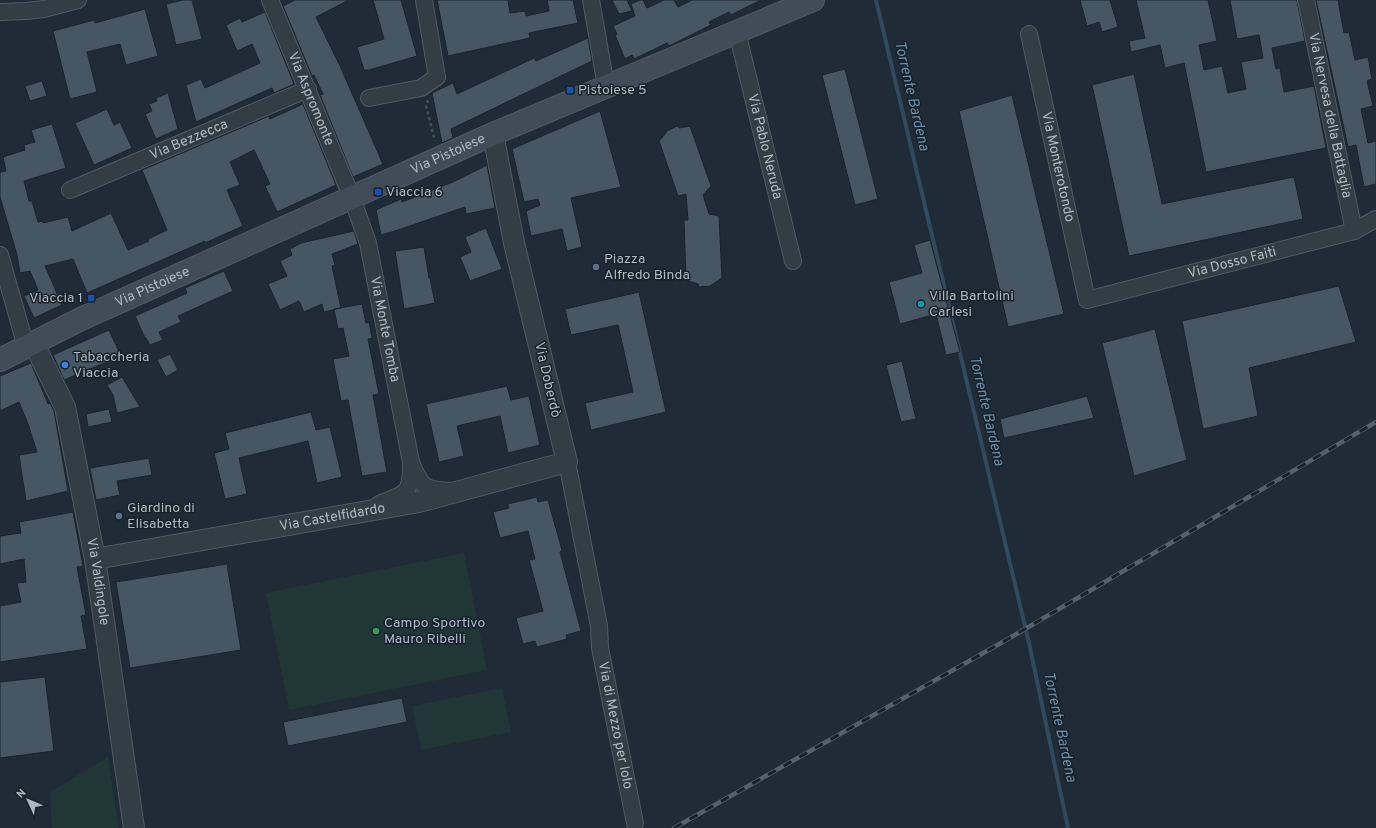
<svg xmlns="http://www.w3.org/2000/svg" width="1376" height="828" viewBox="0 0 1376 828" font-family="Overpass,sans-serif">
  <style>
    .green { fill: #203736 }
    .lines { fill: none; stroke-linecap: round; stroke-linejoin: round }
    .stream { stroke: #314a5d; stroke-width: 4 }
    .building { fill: #465662; stroke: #1a242c }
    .minor-casing { stroke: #505b65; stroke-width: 18 }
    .tertiary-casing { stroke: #505b65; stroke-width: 22 }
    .secondary-casing { stroke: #505b65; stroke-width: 24 }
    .path { stroke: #3e5353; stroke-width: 2.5; stroke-dasharray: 3 3; stroke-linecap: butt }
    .minor { stroke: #323d46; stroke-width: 16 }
    .tertiary { stroke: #323d46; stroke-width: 20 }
    .secondary { stroke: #404d59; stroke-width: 22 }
    .rail-casing { stroke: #54626e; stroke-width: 4.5 }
    .rail { stroke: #18222a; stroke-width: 3; stroke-dasharray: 9; stroke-linecap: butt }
    .transit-dot { fill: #1a4fb4; stroke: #18222a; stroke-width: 1.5 }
    .service-dot { fill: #5c6f8a; stroke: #18222a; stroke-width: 1.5 }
    .culture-dot { fill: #0f9aa8; stroke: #18222a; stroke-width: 1.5 }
    .shop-dot { fill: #3f7fe0; stroke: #18222a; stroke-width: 1.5 }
    .leisure-dot { fill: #2e9e5b; stroke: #18222a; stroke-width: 1.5 }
    .labels { text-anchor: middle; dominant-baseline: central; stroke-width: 3; stroke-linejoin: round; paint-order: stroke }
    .poi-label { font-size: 14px; fill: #acb8c4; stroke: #18222a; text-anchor: start }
    .street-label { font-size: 14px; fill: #acb8c4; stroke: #18222a }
    .water-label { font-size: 15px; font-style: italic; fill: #6b8da9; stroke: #18222a }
  </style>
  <rect width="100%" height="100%" fill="#1f2b36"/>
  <path class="green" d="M464,553L487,670L289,710L266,593Z
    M502,688L511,732L421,750L412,706Z
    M108,757L119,828H52L50,792Z"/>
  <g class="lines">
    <path class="stream" d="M876,0L1029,643L1068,828"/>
  </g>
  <path class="building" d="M183,0H192L202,39L176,45L166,4Z
    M295,0H349L316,17L340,66L383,164L353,177L320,95L323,94L314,75L312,76L283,6Z
    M373,0H401L417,56L369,70H364L357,47L384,39Z
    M437,0H508L510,13L525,11L526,16L549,11L547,0H573L578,23L529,33L530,38L448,56Z
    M612,0H627L632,11L619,14Z
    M640,0H643L647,8L664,0H674L678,7L692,0H761L731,15L729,12L709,22L711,25L669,46L667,43L634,59L632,55L625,59L615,35L617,34L613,26L635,16L631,4Z
    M1080,0H1110L1118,27L1102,32L1099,22L1087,26Z
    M1136,0H1208L1217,41L1199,45L1204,70L1222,66L1228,93L1246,89L1241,62L1263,58L1259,35L1237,39L1230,0H1297L1305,41L1272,48L1276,69L1280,68L1284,92L1314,86L1326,148L1206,172L1184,63L1165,68L1160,45L1131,52L1129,41L1145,38Z
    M1316,0H1338L1344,33L1349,32L1355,60L1368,57L1372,79L1367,81L1373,106L1361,109L1368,143L1376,141V184L1364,187L1356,145L1348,147Z
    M145,9L158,56L126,65L120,44L87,52L97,92L70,99L53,31L94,20L95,23Z
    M265,12L294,84L274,93L272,88L196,122L186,85L201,79L205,88L260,63L252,44L237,51L226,25L240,18L242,22Z
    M588,38L592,61L451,129L453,138L442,143L432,93L453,83L457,94L534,58L536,61Z
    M845,69L878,199L855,205L822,75Z
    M1134,74L1162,204L1294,177L1303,219L1129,256L1092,85Z
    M42,81L47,96L30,101L25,86Z
    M168,93L178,129L156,139L145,114L152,111L149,104L157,101L156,98Z
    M1012,95L1064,314L1008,327L959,111Z
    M303,104L336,185L277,212L265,186L270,184L254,150L230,162L240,185L227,190L243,226L205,243V241L87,293L73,259L45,266L62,305L34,318L24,296L38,290L30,271L20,273L17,255L0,197V172L6,171L3,157L25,150L24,145L35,142L31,130L52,124L66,168L24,181L29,201H32L38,222L43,221V223L68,217L72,231L111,213L128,250L149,241L148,239L167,230L142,170L269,116L270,119Z
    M107,109L114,125L120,122L132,148L94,165L75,123Z
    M600,111L621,187L571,198L582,247L567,251L562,229L531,236L526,211L540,205L538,199L524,202L512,149Z
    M677,126L679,128L690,126L711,186L703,195L709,214L719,216L722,278L710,286L699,287L698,284L686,280L684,220H688L686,194L678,196L659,141L666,133L667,131Z
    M487,165L495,208L466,214L465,207L392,232L381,235L376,210L401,199L402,202L453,182Z
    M486,228L502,269L470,281L460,257L471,252L465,237Z
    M354,231L358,244L332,254L335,265L332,266L341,308L324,312L322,304L304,312L299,301L280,310L268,284L287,276L280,261L292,255L290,249L301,243Z
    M930,240L960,352L946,355L936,314L900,324L889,282L922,273L914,245Z
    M424,247L429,278H430L435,303L404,309L395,251Z
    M224,271L233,291L178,316L181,322L159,332L163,340L150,345L146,338H145L135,316L187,293L185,288Z
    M1339,286L1356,342L1249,368L1258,416L1203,429L1182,321Z
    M639,292L666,412L591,430L585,403L633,392L618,325L571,335L565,309Z
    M362,304L366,323L369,322L372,338L368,339L379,394L373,395L387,472L362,476L348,400L341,401L333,359L349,356L343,328L338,329L334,309Z
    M1155,329L1187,460L1134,476L1102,343Z
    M109,330L121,356L64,380L53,355Z
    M170,354L178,370L166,377L157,360Z
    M902,361L916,419L901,422L886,365Z
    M31,363L48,404L50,403L54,411L68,491L26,501L19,455L37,452L28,424L19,402L0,411V376Z
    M122,377L140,407L117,413L113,395L107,385Z
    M507,386L511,400L529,396L540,445L508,453L500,416L457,426L464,456L439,462L426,404Z
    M1087,396L1094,418L1004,438L1000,419Z
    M109,409L112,422L88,427L86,414Z
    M311,412L316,430L330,427L342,477L317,483L308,441L239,458L247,494L225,499L214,453L229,449L225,433Z
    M149,458L152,475L117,481L120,495L96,500L90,468Z
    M537,497L538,502L548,500L562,550L560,552L581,631L566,635L567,639L537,647L535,641L523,644L516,618L543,611L529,560L535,559L528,531L500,538L493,512L509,508L508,504Z
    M73,512L83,566L77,567L86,615L81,616L87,649L0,662V606L21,602L17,583L26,582L24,559L0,564V536L21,533L19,522Z
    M227,564L241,650L130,668L116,582Z
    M45,677L54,751L0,758V682Z
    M402,698L407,722L288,746L283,722Z"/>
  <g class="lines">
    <g class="minor-casing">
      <g id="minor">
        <path id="s1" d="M270,0L352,198L368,243L411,462C421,487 424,490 451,491"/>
        <path d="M591,0L606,86"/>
        <path id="s2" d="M1306,0L1354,231"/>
        <path d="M0,12L26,11L44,9L78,0"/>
        <path id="s3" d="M737,32L793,261"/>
        <path id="s4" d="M1029,34L1087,300L1354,231L1376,219"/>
        <path d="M369,98L421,88L437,77L424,0"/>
        <path id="s5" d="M70,190L308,89"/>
        <path d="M0,255L26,347"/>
        <path id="s6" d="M567,462L599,626L600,648L635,823"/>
        <path d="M379,504C405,493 411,496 411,465"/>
      </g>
    </g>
    <g class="tertiary-casing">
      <g id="tertiary">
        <path id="s7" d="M34,344L65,407L95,559L134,828"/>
        <path id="s8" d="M95,559L419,502L567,462L514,243L493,134"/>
      </g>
    </g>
    <g class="secondary-casing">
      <g id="secondary">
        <path id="s9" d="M0,360L81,319L493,134L813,0"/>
      </g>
    </g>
    <path class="path" d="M428,100L426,106L435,141"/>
    <use href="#minor" class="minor"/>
    <use href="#tertiary" class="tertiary"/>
    <use href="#secondary" class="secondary"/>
    <g class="rail-casing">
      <path id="rail" d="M674,828L1008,639L1376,422"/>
    </g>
    <use href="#rail" class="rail"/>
  </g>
  <g class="transit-dot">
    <rect x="566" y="86" width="8" height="8" rx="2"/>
    <rect x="374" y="188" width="8" height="8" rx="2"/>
    <rect x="87" y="294" width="8" height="8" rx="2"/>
  </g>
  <g class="service-dot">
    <circle cx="596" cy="267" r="4"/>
    <circle cx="119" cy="516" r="4"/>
  </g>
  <circle class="culture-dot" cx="921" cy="304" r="4"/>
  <circle class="shop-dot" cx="65" cy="365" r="4"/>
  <circle class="leisure-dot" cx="376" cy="631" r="4"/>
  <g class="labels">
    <g class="poi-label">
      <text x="578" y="90">Pistoiese 5</text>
      <text x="386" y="192">Viaccia 6</text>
      <text x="604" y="259">Piazza<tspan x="604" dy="16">Alfredo Binda</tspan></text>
      <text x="929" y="296">Villa Bartolini<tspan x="929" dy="16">Carlesi</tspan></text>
      <text x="83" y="298" text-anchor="end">Viaccia 1</text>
      <text x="73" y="357">Tabaccheria<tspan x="73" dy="16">Viaccia</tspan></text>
      <text x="127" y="508">Giardino di<tspan x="127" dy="16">Elisabetta</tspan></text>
      <text x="384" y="623">Campo Sportivo<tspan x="384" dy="16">Mauro Ribelli</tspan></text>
    </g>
    <g class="street-label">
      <text stroke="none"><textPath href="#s1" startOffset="107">Via Aspromonte</textPath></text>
      <text stroke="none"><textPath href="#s2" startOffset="118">Via Nervesa della Battaglia</textPath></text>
      <text stroke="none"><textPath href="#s5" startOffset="129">Via Bezzecca</textPath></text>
      <text stroke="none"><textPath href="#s3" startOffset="118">Via Pablo Neruda</textPath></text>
      <text stroke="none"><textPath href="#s9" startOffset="493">Via Pistoiese</textPath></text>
      <text stroke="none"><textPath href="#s4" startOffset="136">Via Monterotondo</textPath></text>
      <text stroke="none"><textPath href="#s4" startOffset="422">Via Dosso Faiti</textPath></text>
      <text stroke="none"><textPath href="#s9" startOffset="169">Via Pistoiese</textPath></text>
      <text stroke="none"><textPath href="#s1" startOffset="350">Via Monte Tomba</textPath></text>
      <text transform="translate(547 380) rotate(77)">Via Doberdò</text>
      <text stroke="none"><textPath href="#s8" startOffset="241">Via Castelfidardo</textPath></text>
      <text stroke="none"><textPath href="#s7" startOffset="248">Via Valdingole</textPath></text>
      <text stroke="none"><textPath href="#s6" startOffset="268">Via di Mezzo per Iolo</textPath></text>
    </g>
    <g class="water-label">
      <text transform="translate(911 96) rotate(77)">Torrente Bardena</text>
      <text transform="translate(986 411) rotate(77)">Torrente Bardena</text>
      <text transform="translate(1059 727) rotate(78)">Torrente Bardena</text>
    </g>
  </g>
  <g transform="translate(28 800) rotate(314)" stroke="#18222a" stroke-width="3" paint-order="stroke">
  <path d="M0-3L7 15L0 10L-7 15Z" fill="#acb8c4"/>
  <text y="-6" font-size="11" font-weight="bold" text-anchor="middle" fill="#acb8c4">N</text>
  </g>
</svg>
